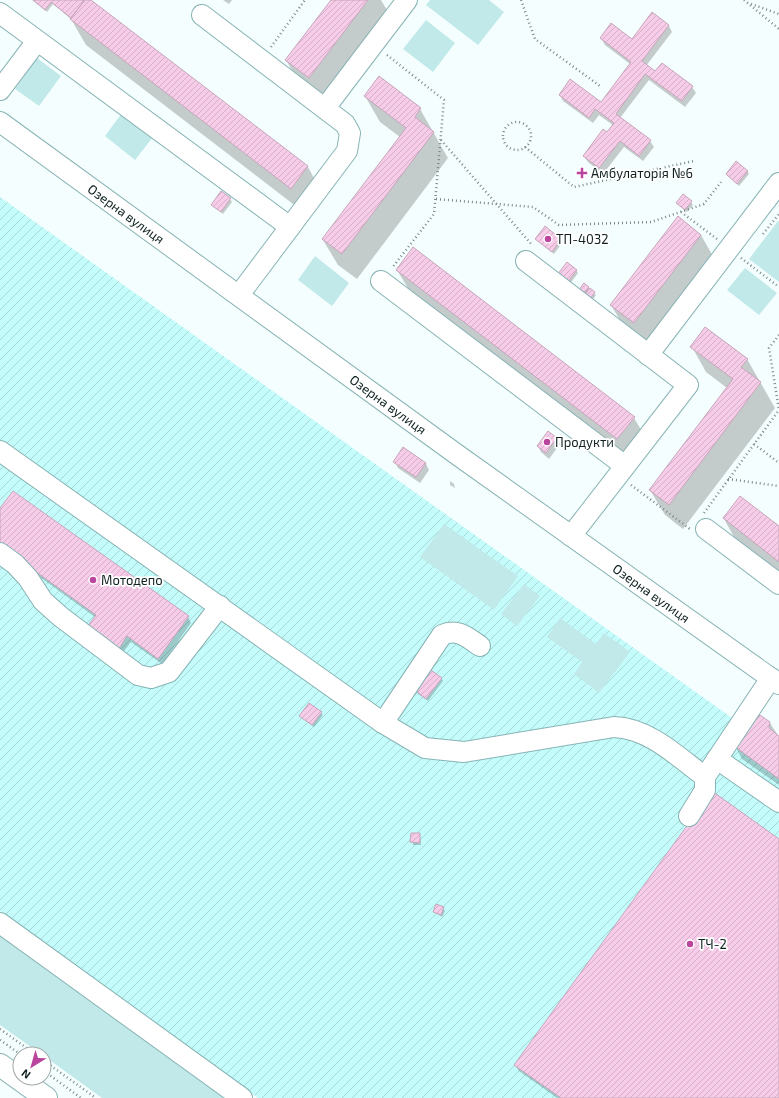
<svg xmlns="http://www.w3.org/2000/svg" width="779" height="1098" viewBox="0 0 779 1098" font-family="'Exo 2',sans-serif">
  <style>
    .industrial { fill: url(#industrial-furrows) }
    .green { fill: #c1e9e9 }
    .shadow { fill: #0003 }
    .building { fill: url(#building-hatch); stroke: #c6a6bb }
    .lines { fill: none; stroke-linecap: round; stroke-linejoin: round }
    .minor-casing { stroke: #88b3b4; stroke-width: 22 }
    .major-casing { stroke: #88b3b4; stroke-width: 24 }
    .path { stroke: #7a8888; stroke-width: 2.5; stroke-dasharray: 1 3; stroke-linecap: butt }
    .minor { stroke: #fff; stroke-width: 20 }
    .major { stroke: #fff; stroke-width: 22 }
    .poi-dot { fill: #ba459d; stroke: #fff; stroke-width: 1.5 }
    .labels { text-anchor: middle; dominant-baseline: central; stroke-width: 3.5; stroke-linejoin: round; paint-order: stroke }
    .poi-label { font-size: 13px; fill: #102121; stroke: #fff; text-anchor: start }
    .street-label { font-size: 13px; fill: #102121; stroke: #fff }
  </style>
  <defs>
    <pattern id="industrial-furrows" width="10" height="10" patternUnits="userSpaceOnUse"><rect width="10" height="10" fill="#c4fcfc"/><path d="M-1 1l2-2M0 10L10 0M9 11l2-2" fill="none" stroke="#a7d8d8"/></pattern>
    <pattern id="building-hatch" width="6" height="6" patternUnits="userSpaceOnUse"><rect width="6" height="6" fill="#f7cce9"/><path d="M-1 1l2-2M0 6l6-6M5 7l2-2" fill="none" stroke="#d3afc8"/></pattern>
  </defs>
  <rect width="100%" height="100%" fill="#f5fefe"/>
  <path class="industrial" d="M0,197L742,725L754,720L760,715L770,722L769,728L779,736V1098H258L0,911Z"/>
  <path class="green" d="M430,0H489L504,12L478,45L426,5Z
    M426,20L455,43L433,72L403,49Z
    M37,58L61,76L39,106L15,89Z
    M122,113L153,137L135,160L105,136Z
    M778,221L779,222V282L749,259Z
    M315,256L349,283L332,306L298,280Z
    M745,268L777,293L759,315L727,290Z
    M444,524L518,576L494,610L420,557Z
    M524,584L540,596L517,626L501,614Z
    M560,618L596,644L604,633L630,652L599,693L574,674L582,662L547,637Z
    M0,932L230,1098H102L44,1056V1054H41L0,1025Z"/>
  <path class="shadow" d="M32,0H81L84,2L89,0L308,167L322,193L306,214L86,45L71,19L53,4L47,12Z
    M223,0H232L229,4Z
    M332,0H381L394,22L327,109L304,92L286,60Z
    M653,13L669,26L672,32L646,66L655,73L692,87L696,93L685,107L649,80L620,118L650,141L654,147L643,161L624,147L603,174L588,162L584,156L614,126L599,115L593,123L563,101L560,95L601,103L630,64L605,45L601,38L632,41Z
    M379,78L420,109L448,158L357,279L338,265L323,240L400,137L380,122L365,96Z
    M747,171L749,174L739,186L727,174Z
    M230,199L232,202L223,214L213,205Z
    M691,202L693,205L687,212L677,203Z
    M678,218L701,235L719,267L652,355L630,337L611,305Z
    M545,228L562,243L554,254L538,241Z
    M397,270L634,418L649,443L632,464L412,295Z
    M576,270L578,273L569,285L560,278Z
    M584,284L596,295L590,304L579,296Z
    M692,347L747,359L775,408L683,529L665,515L650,490L727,388L706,372Z
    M557,438L560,444L549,459L541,452L538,446Z
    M403,449L426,464L429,470L420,483L398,468L395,462Z
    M450,481L454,484L455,488L450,485Z
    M0,510L188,617L191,623L162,664L131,642L121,655L95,617L0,548Z
    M724,519L779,527V575L738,544Z
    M441,678L443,681L428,701L418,694L417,691Z
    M321,713L323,715L314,727L300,716Z
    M760,716L770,723L779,737V785L742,759L735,746L748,717L754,722Z
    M412,834H420L421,845H413Z
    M779,840V1098H557L519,1071L515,1065Z
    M443,908L445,911L442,917L434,912Z"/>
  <path class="building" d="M33,0H83L84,1L71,18L51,2L45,10Z
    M85,0H91L308,166L291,189L70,19Z
    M331,0H368L309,78L285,60Z
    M652,12L669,25L642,61L655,71L662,63L693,86L682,101L645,74L616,114L651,140L639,156L620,141L599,168L583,156L603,129L607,132L614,123L595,109L589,118L559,95L570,79L601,102L631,62L600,38L611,23L632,39Z
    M379,76L421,108L415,117L434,132L342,254L322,239L406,128L364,96Z
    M736,161L748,171L737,184L726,174Z
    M221,191L231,198L221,212L211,205Z
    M683,194L692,201L685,210L676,203Z
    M678,216L701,235L634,323L610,305Z
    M545,226L561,239L552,252L535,239Z
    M413,247L635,417L617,439L396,270Z
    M567,262L577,270L567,283L557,275Z
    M584,283L589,287L582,297L576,293Z
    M590,288L595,292L588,302L582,298Z
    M705,327L748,359L741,367L761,382L669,505L649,490L733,379L690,347Z
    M548,431L557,438L546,453L537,446Z
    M403,447L426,463L416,477L393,462Z
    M13,491L189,616L158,659L127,636L118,650L87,627L96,615L0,546V508Z
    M740,496L779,526V562L723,518Z
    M431,670L442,678L426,699L416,691Z
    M309,703L322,712L312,725L299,716Z
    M760,715L770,722L769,728L779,736V779L734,746Z
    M712,791L779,839V1098H561L514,1065Z
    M411,833H420V843L410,842Z
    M436,904L444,907L441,915L433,912Z"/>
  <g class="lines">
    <g class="minor-casing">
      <g id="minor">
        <path d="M0,13L290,227"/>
        <path d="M202,15L345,124L350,133L347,151L239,295"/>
        <path d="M0,90L37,41"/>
        <path d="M325,108L407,0"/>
        <path id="s1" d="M0,122L459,456L779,684"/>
        <path d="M526,261L688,385L571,536"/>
        <path d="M381,281L625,466"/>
        <path d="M648,355L779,183"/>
        <path d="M0,451L383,723L425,748L464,752L614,727C649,728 678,757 705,777"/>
        <path d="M706,529L779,584"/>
        <path d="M0,553L15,564L28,578L43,601L61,617L138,675L151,678L169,672L220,606"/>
        <path d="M383,723L442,635C458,628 467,637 480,646"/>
        <path d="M717,759L779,802"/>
        <path d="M689,816L705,790V777L771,678"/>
        <path d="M0,923L242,1098"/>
      </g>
    </g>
    <g class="major-casing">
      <path id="major" d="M0,1065L46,1098"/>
    </g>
    <path class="path" d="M521,0L535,39L600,86
      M744,0L779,29
      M751,4L779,14
      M271,47L305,0
      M387,55L444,100L434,214L392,268
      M503 136a14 14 0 1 1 28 0a14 14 0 1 1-28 0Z
      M441,140L532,245
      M525,147L574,187L694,161
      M436,199L533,207L559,225L651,222L704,204L721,182
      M681,212L717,239
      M763,234L779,214
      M741,258L779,287
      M779,335L769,348L779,410
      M754,444L779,463
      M728,479L779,486
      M631,485L690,529
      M704,513L779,410
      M0,1029L35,1054
      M0,1040L20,1054
      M44,1061L96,1098
      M44,1071L81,1098"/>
    <use href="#minor" class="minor"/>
    <use href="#major" class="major"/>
  </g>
  <g class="poi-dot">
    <path d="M580 167h4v4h4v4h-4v4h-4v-4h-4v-4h4z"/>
    <circle cx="548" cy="239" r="4"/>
    <circle cx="547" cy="442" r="4"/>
    <circle cx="93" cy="580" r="4"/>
    <circle cx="690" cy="944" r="4"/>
  </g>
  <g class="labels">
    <g class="poi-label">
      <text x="591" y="173">Амбулаторія №6</text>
      <text x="556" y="239">ТП-4032</text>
      <text x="555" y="442">Продукти</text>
      <text x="101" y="580">Мотодепо</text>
      <text x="698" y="944">ТЧ-2</text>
    </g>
    <g class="street-label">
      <text stroke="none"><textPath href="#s1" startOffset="156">Озерна вулиця</textPath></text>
      <text stroke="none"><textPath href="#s1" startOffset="480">Озерна вулиця</textPath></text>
      <text stroke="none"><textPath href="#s1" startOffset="804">Озерна вулиця</textPath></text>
    </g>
  </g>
  <g transform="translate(32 1066) rotate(217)"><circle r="19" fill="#ffffff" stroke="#9fa6a6"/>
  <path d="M0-3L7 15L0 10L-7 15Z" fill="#ba459d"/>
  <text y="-6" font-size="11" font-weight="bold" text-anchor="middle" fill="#102121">N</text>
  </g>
</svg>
